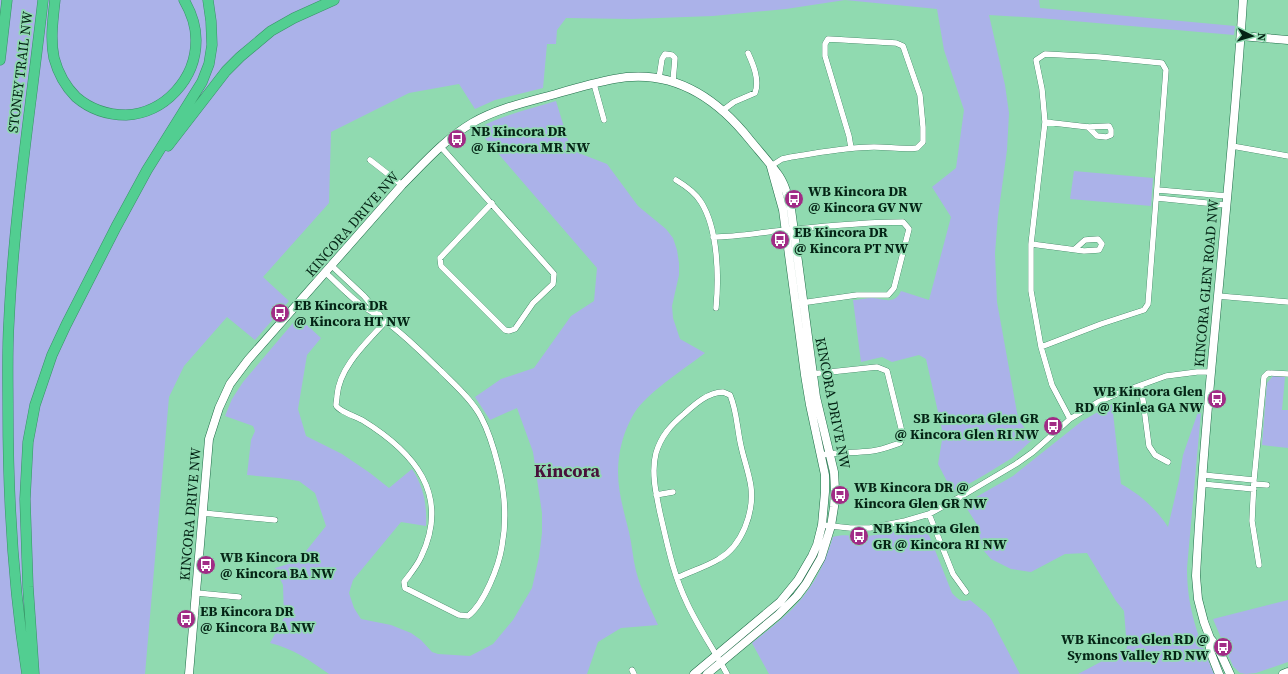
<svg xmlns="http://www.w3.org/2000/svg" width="1288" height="674" viewBox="0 0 1288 674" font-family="'Source Serif 4',serif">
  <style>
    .green { fill: #abb2e9 }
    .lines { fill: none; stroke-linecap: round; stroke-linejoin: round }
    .street-casing { stroke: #1e6c47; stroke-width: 6 }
    .secondary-casing { stroke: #1e6c47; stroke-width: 9 }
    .highway-casing { stroke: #379266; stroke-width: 11 }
    .street { stroke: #fff; stroke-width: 5.5 }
    .secondary { stroke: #fff; stroke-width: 8 }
    .highway { stroke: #52ce91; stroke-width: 10 }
    .labels { text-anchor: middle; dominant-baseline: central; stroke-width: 3.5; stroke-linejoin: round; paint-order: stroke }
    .street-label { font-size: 14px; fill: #042415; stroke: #90dab0 }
    .poi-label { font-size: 14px; font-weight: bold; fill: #042415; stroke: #90dab0; text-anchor: start }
    .district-label { font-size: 18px; font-weight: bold; fill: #48113b; stroke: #90dab0 }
  </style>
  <rect width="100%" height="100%" fill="#90dab0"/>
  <path class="green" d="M0,0H1039L1040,8L1235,26L1234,35L1039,18L989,15L1005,85L1009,113L1007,150L998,216L995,253L997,302L1018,418L1032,440L1012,458L986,474L953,493L938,464L943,434L926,359L919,355L892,362L882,357L861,362L853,300C859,300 866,298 873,298C884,299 895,305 901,291L929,300L951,217L932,187L956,168L964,110L944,50L937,9L845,0L786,9L713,16L631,19L566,18L557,30L556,44H547L543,88L495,100L475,109L459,84L409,93L331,132L329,203L263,277L289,301L255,340L227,317L184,366L169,397L145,674H0Z
    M556,101L571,150L607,164L638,206L666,229L673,238L677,250L679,263V275L672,306L673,318L680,339L705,353C684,369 653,389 637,409C630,419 625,431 622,442C613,476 621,500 629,532C632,545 633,559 636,571C641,590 650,607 658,625L621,628L598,642L587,674H329C311,661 292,648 270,643L284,618L283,585L275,568L298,561L326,526L315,493L299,481L279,478L247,475L251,440L255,431L253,426L225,416L232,399L243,382L298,317L321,338L307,355L298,409L306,436L342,454L370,473L389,488L412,469C424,487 427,505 426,526L401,522L353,580L349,593L354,608L361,619L391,625L411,633L421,640L432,652L438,654L470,656L493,644L513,620L532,588L539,557L542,533V513L533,452L517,408L490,420L475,397L501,379L534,368L571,316L594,301L597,268L477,129C502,115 530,109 556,101Z
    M1074,171L1153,178L1151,206L1070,199Z
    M1273,376L1285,377L1282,410H1288V448L1262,445L1267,383Z
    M1112,404L1121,484C1140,494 1157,510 1168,527L1179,480L1183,455L1198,412H1201L1187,568C1187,609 1198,637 1214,674H1078L1127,648L1124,611L1116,601L1087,553L1065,554L1031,572L1011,569L991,559L984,551L976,523L964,504L1013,476L1082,421Z
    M921,525L927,530L952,593C958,599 961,603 970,600L986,613L991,619L1020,674H769L752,643C772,627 794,611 808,590C820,574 827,556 833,537C844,533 856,537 868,536C886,534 903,529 921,525Z
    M1288,600V662L1256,673L1246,674L1240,673L1233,666L1213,619Z"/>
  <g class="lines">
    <g class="street-casing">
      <path id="street" d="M659,78L662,59L665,54L672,55L675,58L673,81
        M594,84L604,120
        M722,111L734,102L755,93C760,80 753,64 748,53
        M1045,122L1088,127L1109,126L1111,130V135L1106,137L1097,136L1088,127
        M1232,146L1288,156
        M441,147L554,274L553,284L533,303L515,329L509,331L505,330L441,266L440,258L492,203
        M370,160L402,185
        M771,166L782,159L791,157C818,153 846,147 874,147C889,147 903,150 917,148L923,142V127L920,95L903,46L896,43L828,39L825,44V56L849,136L851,148
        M676,180C686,186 695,192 701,202C718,229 719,276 716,308
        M1158,190L1227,196
        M1157,198L1226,205
        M713,237C738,237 762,232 787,230C826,226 864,222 903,222L909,229L894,288L888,295H857L801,303
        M1031,244L1084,251L1099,250L1102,244L1098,239L1085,240L1075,249
        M332,266L364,296L380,315
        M326,273C337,283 348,295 360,304C368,310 377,315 385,321C405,335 423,354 441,371C455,385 472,400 481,417C489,432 494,449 498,465C505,492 507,519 502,546C499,566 484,604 468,616L459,615L405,588L404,582C410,574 417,566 421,557C451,494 414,452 362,420C357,417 338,411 336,405C336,403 337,399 337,396C339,367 367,342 386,321
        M1218,296L1288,302
        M1041,347L1101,324L1144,310L1148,304L1166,70L1162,63L1100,57L1045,54L1036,60L1042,89L1045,122L1031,244V291L1041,347L1052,385L1070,419
        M811,374L877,367L887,371L903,436L900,443C891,446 882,450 872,451C855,453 838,452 821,455
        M1141,385L1149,446L1155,455L1168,462
        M1203,475L1254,480
        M1202,484L1254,489
        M1254,484L1267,485
        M656,495L673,492
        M203,513L275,520
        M929,514L953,574L966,592
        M822,525L850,528H870L905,521L929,514L962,496L1016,464L1033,452L1070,419L1098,402L1119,393L1166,376L1197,372H1211
        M1259,565L1252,521L1254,480L1264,377L1268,373L1288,374
        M677,578C691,571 706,567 719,559C742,546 754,513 751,487C749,473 744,460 741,446C737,429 737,411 730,395L723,392C708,392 694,405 684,414C671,425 661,436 656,453C651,472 656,494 660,513C667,543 673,574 687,603C698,627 714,650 727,674
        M197,593L239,597
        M632,670L634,674"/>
    </g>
    <g class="secondary-casing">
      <path id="secondary" d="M1241,36L1288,40
        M1210,638L1218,648L1230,674
        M189,674L209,439L219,408L230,384L248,360L402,185C424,163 445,139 472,123C496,109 526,102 552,95C573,89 593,83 614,79C671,68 716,97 750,140C759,151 769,162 777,173C785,183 788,197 791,209L816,397L834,472L835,489L834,507L831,526L821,558L806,584L797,596L778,615L707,674
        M694,674L780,602L798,580L812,556L817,545L822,525L825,492V475L810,405L805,375L783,210L771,167
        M1219,674L1210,651V638L1204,622L1198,599L1196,576C1206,383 1231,192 1243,0
        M1283,674L1288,672"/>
    </g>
    <g class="highway-casing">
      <path id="highway" d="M55,0C53,19 50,39 54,58C58,73 65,86 76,97C90,109 108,115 126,115C165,113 196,79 196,40C196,26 191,12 184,0
        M0,60L7,0
        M168,146L226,71L240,57L271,31L294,18L334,0
        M27,674C13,586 8,498 8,410C8,380 7,351 9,321C14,214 31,107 43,0
        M34,674L28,587L25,499L28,442L35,405L52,355L66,325L116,227L147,170L202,82L209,64L212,45L211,21L208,0"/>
    </g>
    <use href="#street" class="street"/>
    <use href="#secondary" class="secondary"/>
    <use href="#highway" class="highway"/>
  </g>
  <defs>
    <g id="bus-disc" transform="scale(1)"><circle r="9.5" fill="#a12c86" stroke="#90dab0"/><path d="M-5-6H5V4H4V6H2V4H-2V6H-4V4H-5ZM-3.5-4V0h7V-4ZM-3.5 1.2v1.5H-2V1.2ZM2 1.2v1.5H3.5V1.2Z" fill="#fff"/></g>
  </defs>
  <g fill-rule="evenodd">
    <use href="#bus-disc" x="457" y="139"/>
    <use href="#bus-disc" x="794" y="199"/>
    <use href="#bus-disc" x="780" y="240"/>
    <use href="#bus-disc" x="280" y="313"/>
    <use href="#bus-disc" x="1217" y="399"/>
    <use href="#bus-disc" x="1053" y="426"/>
    <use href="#bus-disc" x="840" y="495"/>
    <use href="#bus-disc" x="859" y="536"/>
    <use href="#bus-disc" x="206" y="565"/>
    <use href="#bus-disc" x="186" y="619"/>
    <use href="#bus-disc" x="1223" y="647"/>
  </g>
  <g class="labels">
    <g class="street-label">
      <text transform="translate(20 72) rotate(-83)">STONEY TRAIL NW</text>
      <text transform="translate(352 224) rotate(-49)">KINCORA DRIVE NW</text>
      <text transform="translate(1206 283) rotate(-85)">KINCORA GLEN ROAD NW</text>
      <text transform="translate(833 403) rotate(79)">KINCORA DRIVE NW</text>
      <text transform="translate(190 514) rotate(-85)">KINCORA DRIVE NW</text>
    </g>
    <g class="poi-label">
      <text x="471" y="131">NB Kincora DR<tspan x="471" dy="16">@ Kincora MR NW</tspan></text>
      <text x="808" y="191">WB Kincora DR<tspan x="808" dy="16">@ Kincora GV NW</tspan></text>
      <text x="794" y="232">EB Kincora DR<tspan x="794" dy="16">@ Kincora PT NW</tspan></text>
      <text x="294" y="305">EB Kincora DR<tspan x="294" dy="16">@ Kincora HT NW</tspan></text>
      <text x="1203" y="391" text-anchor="end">WB Kincora Glen<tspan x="1203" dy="16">RD @ Kinlea GA NW</tspan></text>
      <text x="1039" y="418" text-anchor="end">SB Kincora Glen GR<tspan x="1039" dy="16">@ Kincora Glen RI NW</tspan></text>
      <text x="854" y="487">WB Kincora DR @<tspan x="854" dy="16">Kincora Glen GR NW</tspan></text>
      <text x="873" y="528">NB Kincora Glen<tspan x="873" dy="16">GR @ Kincora RI NW</tspan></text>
      <text x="220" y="557">WB Kincora DR<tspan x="220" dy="16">@ Kincora BA NW</tspan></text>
      <text x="200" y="611">EB Kincora DR<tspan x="200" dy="16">@ Kincora BA NW</tspan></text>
      <text x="1209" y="639" text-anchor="end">WB Kincora Glen RD @<tspan x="1209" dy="16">Symons Valley RD NW</tspan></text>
    </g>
    <g class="district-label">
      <text x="567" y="470">Kincora</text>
    </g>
  </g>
  <g transform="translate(1252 36) rotate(95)" stroke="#90dab0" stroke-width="3" paint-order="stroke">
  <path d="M0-3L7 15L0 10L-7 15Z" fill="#042415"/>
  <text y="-6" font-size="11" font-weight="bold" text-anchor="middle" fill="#042415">N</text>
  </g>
</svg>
